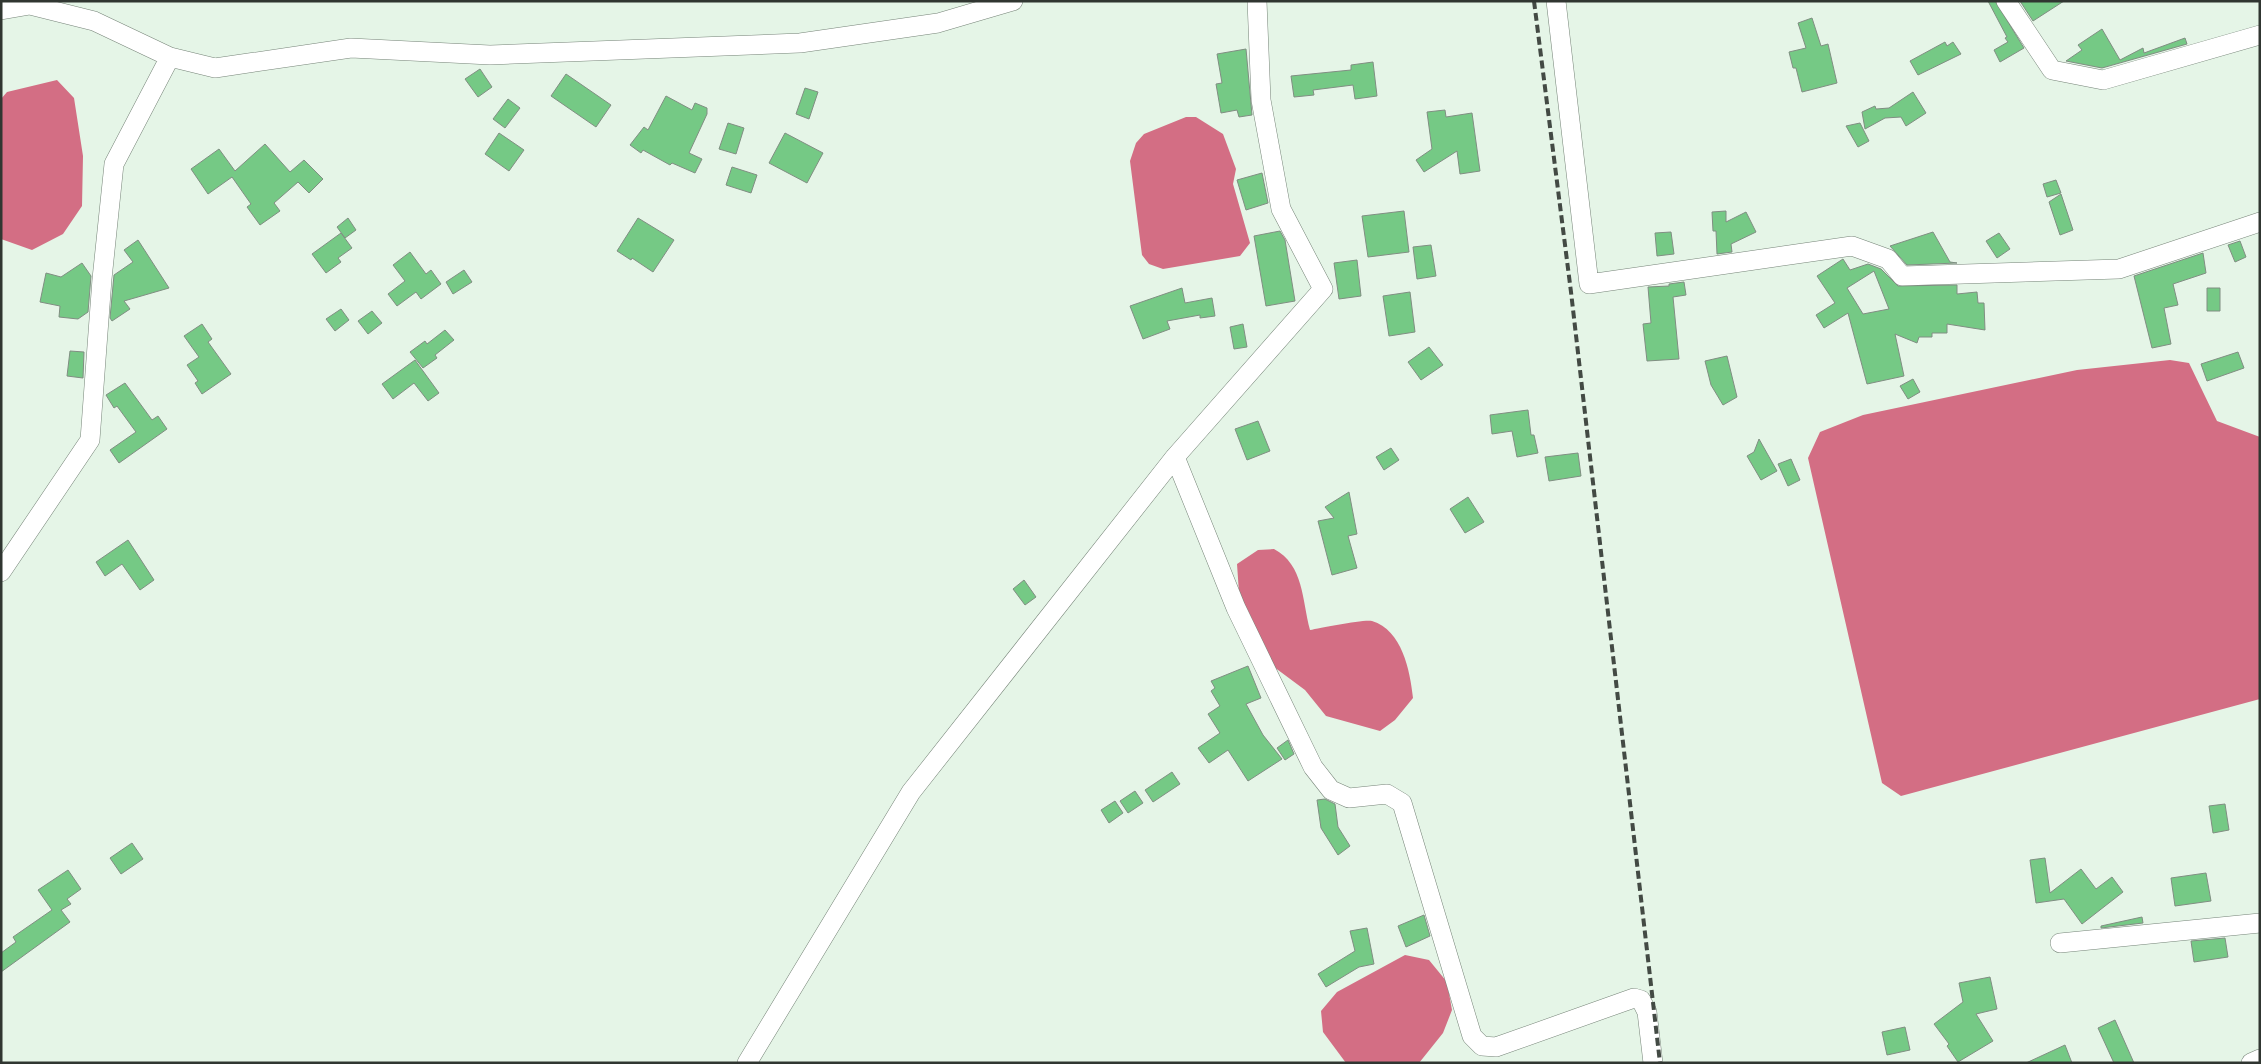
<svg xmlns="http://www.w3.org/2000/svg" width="2261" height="1064" viewBox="0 0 2261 1064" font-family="'PT Serif',serif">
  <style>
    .water { fill: #d36e84 }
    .building { fill: #75c985; stroke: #808e82; fill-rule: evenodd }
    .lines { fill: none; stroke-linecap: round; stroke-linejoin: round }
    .street-casing { stroke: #768478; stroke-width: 20 }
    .street { stroke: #fff; stroke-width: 19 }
    .rail { stroke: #434a44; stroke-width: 4; stroke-dasharray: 8 4; stroke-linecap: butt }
  </style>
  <rect width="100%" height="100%" fill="#e5f5e7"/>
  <path class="water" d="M57,80L74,98L83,156L82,206L63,234L32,250L1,239V99L7,92Z
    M1186,117H1196L1223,134L1236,169L1233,184L1250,243L1240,256L1163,269L1149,264L1142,255L1130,161L1136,143L1144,134Z
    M2170,360L2189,363L2217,421L2260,437V699L1901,796L1882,783L1808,458L1820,432L1863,415L2077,370Z
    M1274,549C1304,565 1302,600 1310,630C1321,628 1364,619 1372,621C1402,630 1410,670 1413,698L1395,720L1380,731L1326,716L1305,690L1262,658L1240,607L1237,564L1258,550Z
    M1405,955L1429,960L1447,982L1452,1010L1443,1033L1419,1063H1346L1323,1032L1321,1011L1337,992Z"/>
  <path class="building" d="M1988,1H1995L2024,48L2000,62L1994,50L2008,42L2005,38L2007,37Z
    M2020,1H2064L2033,21Z
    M1812,18L1821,46L1828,44L1837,83L1802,92L1796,68H1793L1789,52L1806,48L1798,23Z
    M2102,29L2120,60L2143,48L2144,53L2185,38L2187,44L2102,68L2066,61L2082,50L2078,45Z
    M1945,42L1947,46L1953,42L1961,54L1918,75L1910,61Z
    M1246,49L1252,115L1239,117L1237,110L1221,113L1216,84L1222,83L1217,54Z
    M1373,62L1377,96L1355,99L1353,85L1313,90L1314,95L1294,97L1291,76L1351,70V65Z
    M480,69L492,87L478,97L465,79Z
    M566,74L611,105L596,127L551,96Z
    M805,88L818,92L809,119L796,114Z
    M1913,92L1926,113L1906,126L1901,117L1885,118L1865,129L1862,112L1875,106L1876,109L1889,108Z
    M666,96L692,110L695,103L707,108V114L689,153L702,159L695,173L672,163L670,165L643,150L641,153L630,145L644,127L648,130Z
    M508,99L520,108L505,128L493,119Z
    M1445,110L1446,117L1472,113L1480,171L1460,174L1457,151L1424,172L1416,160L1432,149L1427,112Z
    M728,123L744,128L736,154L719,149Z
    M1860,123L1869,141L1858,147L1846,126Z
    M499,133L524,150L509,171L485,154Z
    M785,133L823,153L807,183L769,163Z
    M265,144L290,172L304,160L323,179L309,193L298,182L274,203L280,211L260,225L247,207L251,204L232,177L208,194L191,169L219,149L235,171Z
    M732,167L757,175L751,193L726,185Z
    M1262,173L1268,203L1246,210L1237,180Z
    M2056,180L2061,193L2047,197L2043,184Z
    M2061,194L2073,230L2060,235L2049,202Z
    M1404,211L1409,252L1368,257L1362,216Z
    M1726,211V222L1746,212L1756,232L1731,244L1732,252L1717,254L1716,231H1713L1712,212Z
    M348,218L356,230L345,238L337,227Z
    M638,218L674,240L653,272L632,258L631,260L617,251Z
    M1280,231L1285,240L1295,301L1266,306L1254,236Z
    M1671,232L1674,254L1657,256L1655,233Z
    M1933,232L1950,262L1957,263L1907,265L1890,246Z
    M341,233L352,248L338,258L341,262L326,273L312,254Z
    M1999,233L2010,249L1997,258L1986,241Z
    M138,240L169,288L124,301L130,309L112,321L110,318L114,275L133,262L124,250Z
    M2240,241L2246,257L2235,262L2228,245Z
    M1431,245L1436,276L1417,279L1413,247Z
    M410,252L426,274L431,270L441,284L421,299L416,292L397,306L388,294L405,281L393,265Z
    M2203,253L2206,273L2173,284L2178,305L2164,308L2171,344L2152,348L2134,276Z
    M1843,259L1850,270L1868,264L1881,269L1898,286L1957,285V294L1977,292L1978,303H1984L1985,330L1947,324V333H1932V337H1919L1917,343L1895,334L1904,376L1867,384L1848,313L1824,328L1816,315L1835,303L1817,276ZM1874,271L1889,309L1863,314L1847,288Z
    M1357,260L1361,296L1339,299L1334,263Z
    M82,263L91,276L88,312L78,319L59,317L60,306L40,302L46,273L61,277Z
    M464,270L472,282L453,294L446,282Z
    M1684,282L1686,295L1673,297L1679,359L1647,361L1643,324L1651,323L1648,287L1669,286V284Z
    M1182,288L1185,303L1212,298L1215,316L1200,318V315L1167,321L1170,329L1143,339L1130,306Z
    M2207,288H2220V311H2207Z
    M1410,292L1415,332L1389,336L1383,296Z
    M341,309L349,320L335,331L326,319Z
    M372,311L382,323L368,334L358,321Z
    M202,324L212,339L208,342L231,374L202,394L195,383L198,381L187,365L199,357L184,336Z
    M1243,324L1247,347L1234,349L1230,327Z
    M445,330L454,340L435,355L437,358L423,368L410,352L425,341L427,344Z
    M1429,347L1443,365L1421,380L1408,362Z
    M70,351L84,352L83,378L67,376Z
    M2238,352L2244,368L2207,381L2201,364Z
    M1727,356L1737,397L1723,405L1711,385L1705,361Z
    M415,360L439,393L428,401L414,383L393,399L382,384Z
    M1913,379L1920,392L1908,399L1900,386Z
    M125,383L152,420L158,416L167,429L119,463L110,450L136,432L117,406L114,408L106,395Z
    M1528,410L1531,435H1534L1538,453L1517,457L1512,431L1492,434L1490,415Z
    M1258,421L1270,451L1247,460L1235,429Z
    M1759,439L1777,471L1761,480L1747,456L1754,452Z
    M1391,448L1399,460L1384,470L1376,457Z
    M1578,453L1581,476L1549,481L1545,457Z
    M1791,459L1800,480L1788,486L1778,464Z
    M1349,492L1357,534L1348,536L1357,568L1332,575L1318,521L1334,518L1325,507Z
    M1468,497L1484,522L1465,533L1450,509Z
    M128,540L154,580L140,590L122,564L105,576L96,562Z
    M1024,580L1036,597L1025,605L1013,589Z
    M1248,666L1261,698L1246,704L1263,735L1282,759L1248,781L1228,750L1209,763L1198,748L1220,733L1208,714L1220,706L1211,691L1215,688L1211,681Z
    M1288,740L1294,754L1285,760L1277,748Z
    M1172,772L1180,784L1153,802L1145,790Z
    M1135,791L1143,803L1128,813L1120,801Z
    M1325,799L1335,804L1338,827L1350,846L1338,855L1321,828L1317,800Z
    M1115,801L1123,813L1109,823L1101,810Z
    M2225,804L2229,830L2213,833L2209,806Z
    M132,843L143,859L121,874L110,858Z
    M2045,858L2050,893L2081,869L2096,889L2112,877L2123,892L2082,924L2064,899L2036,903L2030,860Z
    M68,870L81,889L67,899L71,904L61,910L70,922L1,972V953L16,942L13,937L52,910L38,890Z
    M2206,873L2211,901L2175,906L2171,878Z
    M1424,915L1430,936L1406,947L1398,926Z
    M2142,917L2143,923L2101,928V926Z
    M1367,928L1374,964L1359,967L1326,987L1318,974L1355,951L1350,931Z
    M2225,938L2228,957L2194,962L2191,941Z
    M1990,977L1997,1009L1976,1014L1993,1041L1958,1062L1947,1046L1949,1044L1934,1024L1963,1002L1959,983Z
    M2115,1020L2134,1063H2114L2098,1028Z
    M1905,1027L1910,1050L1887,1055L1882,1032Z
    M2065,1045L2072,1063H2026Z"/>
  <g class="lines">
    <g class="street-casing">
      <path id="street" d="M1556,1L1589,284L1852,246L1888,259L1902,276L2119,269L2260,222
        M2006,1L2052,70L2103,80L2260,35
        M1,10L30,5L94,21L170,57L215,68L351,48L490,55L800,43L938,23L1013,1
        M1175,457L1236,608L1313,767L1331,790L1349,798L1387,794L1402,803L1472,1036L1482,1046L1496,1047L1634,998L1641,1000L1647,1012L1653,1063
        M1,572L90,440L102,279L114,164L170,57
        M2060,943L2260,923
        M747,1063L911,792L1175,457L1323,289L1281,209L1261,100L1257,1
        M2251,1063L2260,1059"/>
    </g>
    <use href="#street" class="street"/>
    <path class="rail" d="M1534,1L1571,292L1660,1063"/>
  </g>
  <rect width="2261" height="1064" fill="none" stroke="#303631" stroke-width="5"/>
</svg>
